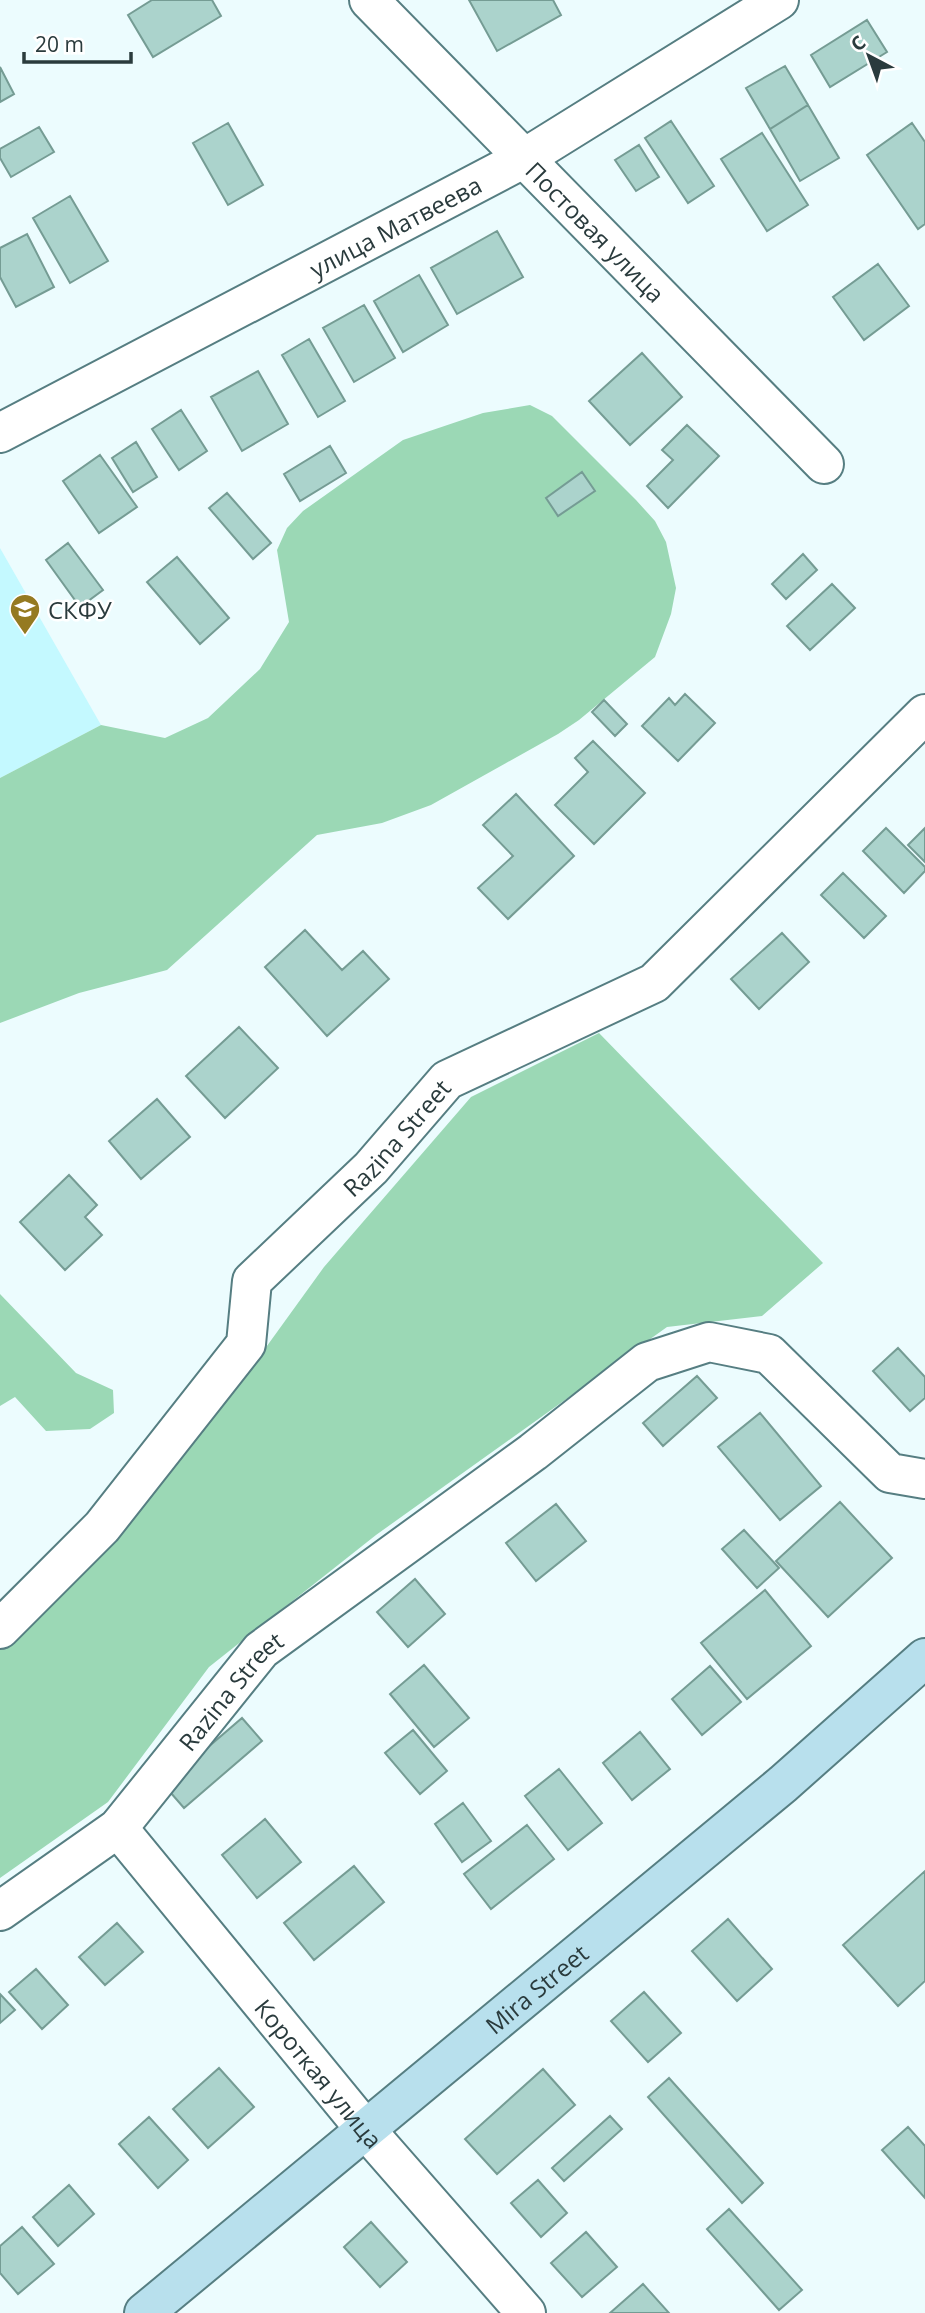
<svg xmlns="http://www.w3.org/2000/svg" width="925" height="2313" viewBox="0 0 925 2313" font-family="'Open Sans',sans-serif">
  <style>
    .built { fill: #c4f9ff }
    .green { fill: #9bd8b5 }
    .building { fill: #abd3cc; stroke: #759c94; stroke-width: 2 }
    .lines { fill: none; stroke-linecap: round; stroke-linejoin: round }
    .minor-casing { stroke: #567e82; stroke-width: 42 }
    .secondary-casing { stroke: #567e82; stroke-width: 42 }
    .minor { stroke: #fff; stroke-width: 38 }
    .secondary { stroke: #b8e0ed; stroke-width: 38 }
    .labels { text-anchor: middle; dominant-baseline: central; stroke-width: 5; stroke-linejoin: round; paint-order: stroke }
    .street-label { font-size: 24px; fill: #2a3b3d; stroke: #fff }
    .poi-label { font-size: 24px; fill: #2a3b3d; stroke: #fff; text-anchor: start }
  </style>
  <rect width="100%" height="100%" fill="#ecfcfe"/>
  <path class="built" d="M0,548L101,725L0,778Z"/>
  <path class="green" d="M530,405L552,416L636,500L655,521L666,542L676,588L671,614L655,657L579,720L558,734L431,805L382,823L317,835L167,970L79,993L0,1023V778L101,725L165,738L208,718L260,669L289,622L277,550L287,528L303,511L403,440L483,413Z
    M599,1033L823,1263L762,1316L667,1327L376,1535L209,1667L108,1802L0,1878V1649L42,1616L259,1357L324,1267L471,1097Z
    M0,1294L76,1373L113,1390L114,1413L90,1429L46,1431L15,1397L0,1406Z"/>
  <path class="building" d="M152,0H212L221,16L153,57L128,15Z
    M469,0H553L561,15L497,51Z
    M867,20L887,52L830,87L811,55Z
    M785,66L808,105L770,129L746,88Z
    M0,67L14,94L0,102Z
    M808,105L839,158L800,181L770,129Z
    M671,121L714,186L688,203L645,138Z
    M228,123L263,185L228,205L193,143Z
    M912,123L925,142V224L918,229L867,155Z
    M39,127L54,152L11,177L0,158V149Z
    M762,133L808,205L767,231L721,159Z
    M639,145L659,177L636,191L615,160Z
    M70,196L108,261L70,283L33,218Z
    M497,231L523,277L457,314L431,268Z
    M27,234L54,287L16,307L0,277V248Z
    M878,264L909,306L864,340L833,297Z
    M419,275L448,325L403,352L374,301Z
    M364,305L395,358L354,382L323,328Z
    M309,339L345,401L318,417L282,355Z
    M642,353L682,397L630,445L589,401Z
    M258,371L288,424L242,451L211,397Z
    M181,410L207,451L179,470L152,429Z
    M687,425L719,456L668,508L647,486L673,460L662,450Z
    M136,442L157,477L133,492L112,458Z
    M330,446L346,473L300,501L284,474Z
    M100,455L137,507L99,533L63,481Z
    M582,472L595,491L558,516L546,498Z
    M227,493L271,543L253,559L209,508Z
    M68,543L103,590L80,607L46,560Z
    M803,554L817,570L786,599L772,584Z
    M177,557L229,618L200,644L147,582Z
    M832,584L855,608L810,650L787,626Z
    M685,694L715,723L678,761L642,726L669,698L675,705Z
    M604,700L627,724L615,736L592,712Z
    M593,741L645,793L594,844L555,805L588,772L575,758Z
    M516,794L574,856L508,919L478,888L513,856L483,825Z
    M886,828L925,867V871L904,893L863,851Z
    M925,828V862L908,845Z
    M843,873L886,916L864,938L821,895Z
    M305,930L342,970L363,951L389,979L327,1036L265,967Z
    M782,933L809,962L759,1009L731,979Z
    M239,1027L278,1068L225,1118L186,1076Z
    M157,1099L190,1137L141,1179L109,1141Z
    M69,1175L97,1205L85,1217L102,1235L65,1270L20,1222Z
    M898,1348L925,1377V1398L910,1411L873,1371Z
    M697,1376L717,1398L663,1446L643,1423Z
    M760,1413L821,1486L780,1520L718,1447Z
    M840,1502L892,1558L828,1617L776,1561Z
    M556,1504L586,1541L536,1581L506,1543Z
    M744,1530L779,1568L757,1588L722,1549Z
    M415,1579L445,1614L408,1647L377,1612Z
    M765,1590L811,1646L747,1699L701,1643Z
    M424,1665L469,1718L434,1747L390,1694Z
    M710,1666L741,1702L702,1735L672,1699Z
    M242,1718L262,1741L184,1808L164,1785Z
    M413,1730L447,1771L420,1794L385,1753Z
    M640,1732L670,1769L632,1800L603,1763Z
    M559,1769L602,1823L568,1850L525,1796Z
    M463,1803L491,1841L462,1862L435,1824Z
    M265,1819L301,1862L257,1898L222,1855Z
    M527,1825L554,1859L491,1909L464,1874Z
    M354,1866L384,1902L314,1960L284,1923Z
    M925,1871V1981L898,2006L843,1945Z
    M728,1919L772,1969L737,2001L692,1951Z
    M117,1923L143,1952L105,1985L79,1957Z
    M36,1969L68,2005L42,2029L9,1992Z
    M644,1992L681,2033L648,2062L611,2021Z
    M0,1994L15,2010L0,2023Z
    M219,2068L254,2107L208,2148L173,2109Z
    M543,2069L575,2105L497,2174L465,2139Z
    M669,2078L763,2183L742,2203L648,2097Z
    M610,2116L622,2129L564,2181L552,2168Z
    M149,2117L188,2160L158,2188L119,2144Z
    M908,2127L925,2146V2198L882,2150Z
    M538,2180L567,2213L541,2237L511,2203Z
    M69,2185L94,2214L58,2246L33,2217Z
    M729,2209L802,2290L779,2310L707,2229Z
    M371,2222L407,2262L380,2287L344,2247Z
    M22,2227L54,2264L18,2294L0,2273V2246Z
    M586,2232L617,2267L582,2297L551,2263Z
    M643,2284L669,2313H610Z"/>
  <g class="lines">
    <g class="minor-casing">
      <g id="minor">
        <path id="s1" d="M369,0L824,464"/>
        <path id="s2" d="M0,433L523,159L779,0"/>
        <path id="s3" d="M0,1629L102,1527L246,1344L252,1281L371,1168L447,1080L654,983L925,714"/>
        <path id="s4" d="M118,1828L365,2129L526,2313"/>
        <path id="s5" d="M0,1911L118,1828L261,1650L533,1452L647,1362L709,1342L769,1354L890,1473L925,1479"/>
      </g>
    </g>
    <g class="secondary-casing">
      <g id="secondary">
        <path id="s6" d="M144,2313L783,1784L925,1658"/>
      </g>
    </g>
    <use href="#minor" class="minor"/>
    <use href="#secondary" class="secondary"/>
  </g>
  <defs>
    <g id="university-pin" transform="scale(1.575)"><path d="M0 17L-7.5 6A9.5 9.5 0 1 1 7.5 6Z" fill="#957a21" stroke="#fff"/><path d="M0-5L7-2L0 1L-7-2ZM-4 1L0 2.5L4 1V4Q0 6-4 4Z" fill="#fff"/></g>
  </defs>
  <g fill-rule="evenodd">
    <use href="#university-pin" x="25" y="609"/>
  </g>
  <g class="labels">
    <g class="street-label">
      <text stroke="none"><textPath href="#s2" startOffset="446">улица Матвеева</textPath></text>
      <text stroke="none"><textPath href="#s1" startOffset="324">Постовая улица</textPath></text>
      <text stroke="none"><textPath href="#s3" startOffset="644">Razina Street</textPath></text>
      <text stroke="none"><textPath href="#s5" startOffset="322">Razina Street</textPath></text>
      <text stroke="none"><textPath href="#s6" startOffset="509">Mira Street</textPath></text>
      <text stroke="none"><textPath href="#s4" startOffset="317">Короткая улица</textPath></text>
    </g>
    <g class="poi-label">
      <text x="48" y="609">СКФУ</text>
    </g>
  </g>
  <g transform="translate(869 56) rotate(319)" stroke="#ffffff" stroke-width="5" paint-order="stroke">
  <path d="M0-5L12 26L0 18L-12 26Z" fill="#2a3b3d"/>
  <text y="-10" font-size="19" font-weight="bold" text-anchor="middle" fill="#2a3b3d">С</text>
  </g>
  <path d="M24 52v10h107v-10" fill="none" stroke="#2a3b3d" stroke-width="3.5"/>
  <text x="35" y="52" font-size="21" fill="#2a3b3d" stroke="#ffffff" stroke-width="5" paint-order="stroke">20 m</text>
</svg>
